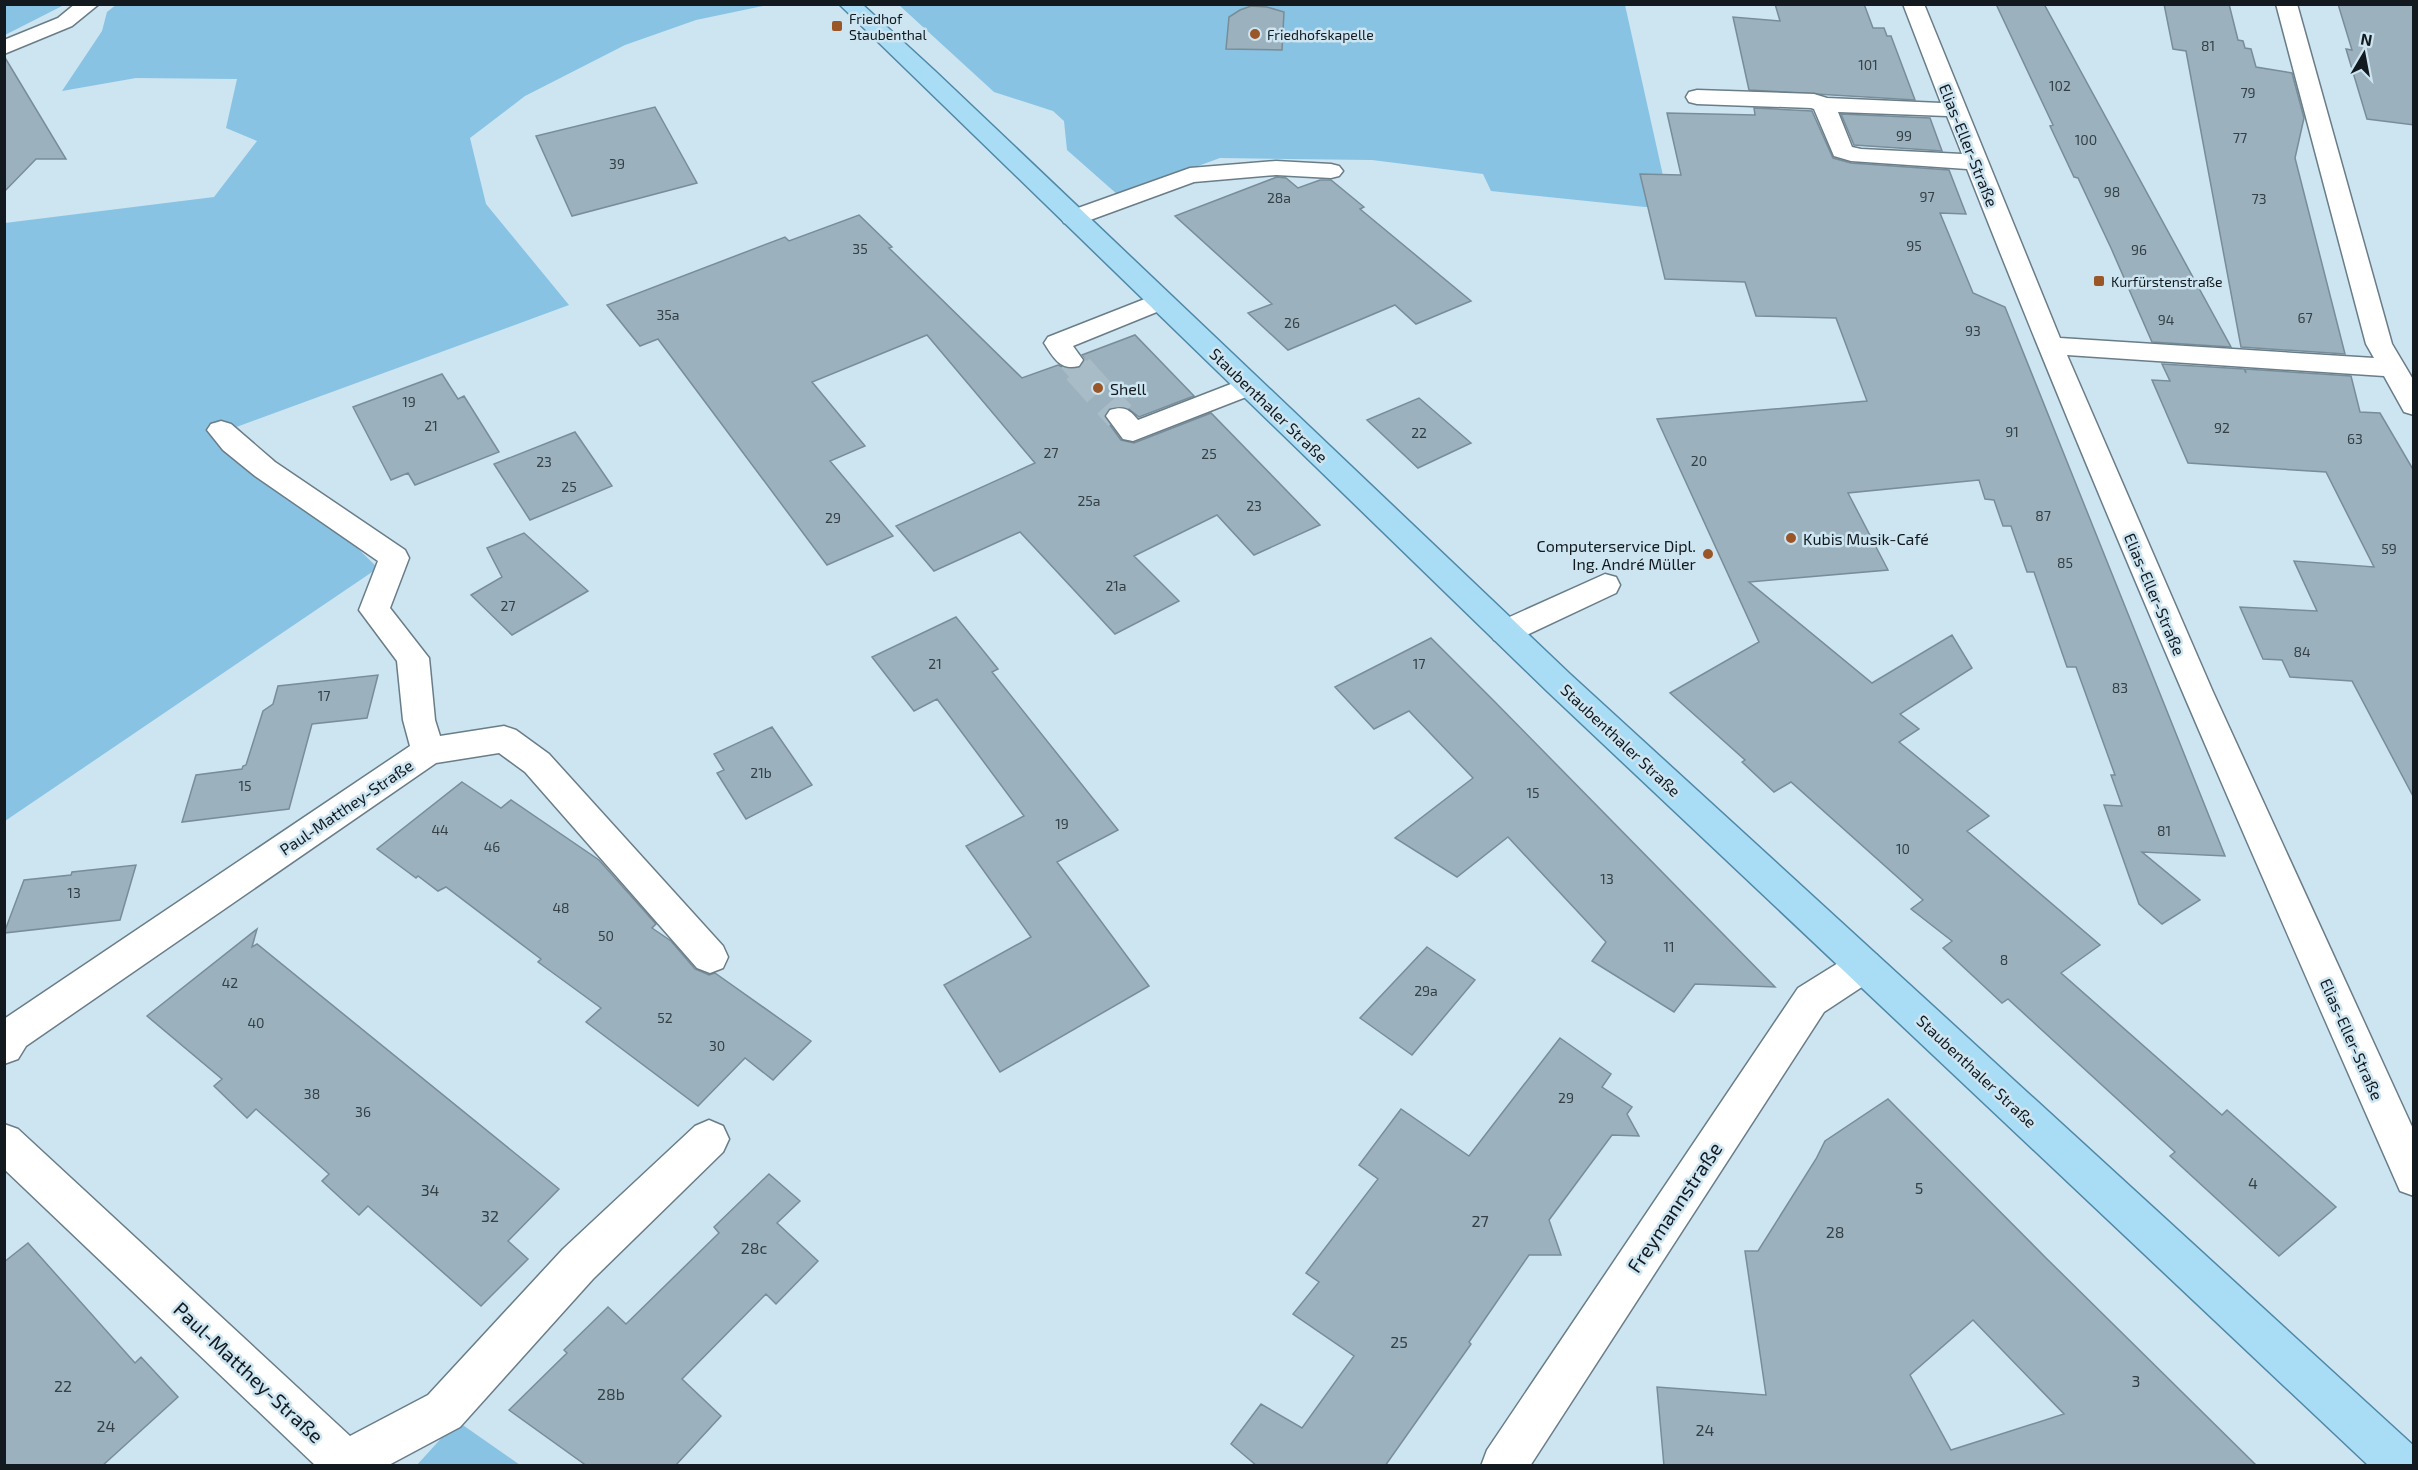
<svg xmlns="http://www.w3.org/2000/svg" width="2418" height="1470" viewBox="0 0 2418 1470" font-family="'Exo 2',sans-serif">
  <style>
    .green { fill: #88c3e3 }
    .building { fill: #9bb1bd; stroke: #788d98; stroke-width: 1.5; fill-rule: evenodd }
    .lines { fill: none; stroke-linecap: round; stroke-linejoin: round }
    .minor-tunnel-far1 { stroke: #a8bcc7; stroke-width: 24; stroke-dasharray: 24 12; stroke-linecap: butt }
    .minor-tunnel { stroke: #a8bcc7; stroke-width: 31; stroke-dasharray: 31 15; stroke-linecap: butt }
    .minor-casing { stroke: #697d89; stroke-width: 3 }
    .major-casing { stroke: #4f88a6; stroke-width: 3 }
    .minor { fill: #fff; fill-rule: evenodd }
    .major { fill: #a9dcf5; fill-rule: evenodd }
    .poi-dot { fill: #9a5627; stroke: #cde4f1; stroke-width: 2 }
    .labels { text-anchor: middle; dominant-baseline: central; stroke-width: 5; stroke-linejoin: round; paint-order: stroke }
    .far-poi-label { font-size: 14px; fill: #121a1f; stroke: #cde4f1; text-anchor: start }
    .number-label { font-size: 14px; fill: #344046 }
    .street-label { font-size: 16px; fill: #121a1f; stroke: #cde4f1 }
    .poi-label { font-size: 16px; fill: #121a1f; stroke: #cde4f1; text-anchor: start }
    .near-number-label { font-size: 16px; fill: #344046 }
    .near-street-label { font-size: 20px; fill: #121a1f; stroke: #cde4f1 }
  </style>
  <rect width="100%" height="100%" fill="#cde4f1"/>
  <path class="green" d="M5,4H64V5L5,35Z
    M117,4L767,5L696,20L625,45L525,96L470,138L486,204L569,305L212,436L322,514L378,568L5,821V223L214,197L257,141L226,128L237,79L136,78L62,91L102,31L107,12Z
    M899,5H1625L1670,207H1645L1491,191L1483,174L1372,160L1220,158L1118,195L1067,150L1064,121L1053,111L994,92Z
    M457,1421L520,1465L416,1466Z"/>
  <path class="building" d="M1775,4H1864L1873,28H1884L1887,36H1891L1915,100L1749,90L1733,17L1780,21Z
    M1996,4H2044L2231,347L2152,342L2111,248L2078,178L2074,177L2050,126L2053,125Z
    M2164,4H2229L2238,40L2243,41L2245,48L2251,49L2256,67L2292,73L2304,118L2295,158L2345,354L2241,347L2186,51L2173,49Z
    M2338,4H2414V125L2367,119L2346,49L2352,50Z
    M1251,6L1267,7L1284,12L1282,50L1226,49L1229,17L1240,10Z
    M4,56L66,159H36L4,192Z
    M655,107L697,183L572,216L536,136Z
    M1754,108L1812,111L1833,158L1851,163L1949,170L1966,214L1940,213L1973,293L2005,307L2225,856L2142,852L2200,900L2162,924L2139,904L2104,805L2122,806L2111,775H2115L2076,667H2067L2034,572H2027L2011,526H2003L1994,500L1985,499L1979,480L1848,493L1888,570L1749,582L1872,683L1952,635L1972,668L1900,714L1919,729L1899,742L1989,816L1967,831L2100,945L2061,973L2222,1115L2227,1110L2336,1207L2279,1256L2170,1156L2175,1152L2008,999L2002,1003L1943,948L1952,941L1911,909L1923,900L1791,782L1774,792L1742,762L1745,760L1670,693L1759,642L1657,419L1867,401L1836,318L1756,316L1745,282L1665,279L1640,174L1681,175L1667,113L1755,115Z
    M1841,114L1930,118L1942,151L1854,145Z
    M1277,177L1286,178L1298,188L1320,180H1331L1364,207L1360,209L1471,301L1416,324L1395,305L1288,350L1248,313L1272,304L1175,216Z
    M859,215L892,247L889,248L1022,378L1058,365L1067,369L1079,368L1085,360L1082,355L1135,335L1194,396L1139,417L1126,407L1109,408L1104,417L1121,440L1134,443L1211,413L1320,525L1254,555L1217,515L1134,556L1179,601L1115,634L1020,532L934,571L896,526L1035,463L927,335L812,382L865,446L830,461L893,536L827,565L658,339L640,346L607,305L785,237L789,241Z
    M2162,364L2244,369L2246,373L2245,369L2351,376L2360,412L2380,413L2414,471V798L2352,681L2290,677L2282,660L2263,659L2240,607L2317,611L2294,561L2374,567L2326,472L2188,463L2152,380L2170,381Z
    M442,374L458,399L464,396L499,452L415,485L408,473L391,480L353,407Z
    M1419,398L1471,443L1418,468L1367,420Z
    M575,432L612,486L530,520L494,464Z
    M524,533L588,591L512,635L471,595L502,577L487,548Z
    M956,617L998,669L992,672L1118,830L1057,862L1149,986L1000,1072L944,985L1031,937L966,846L1024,816L937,699L914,711L872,657Z
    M1431,638L1495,702L1775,987L1695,984L1674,1012L1592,961L1606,942L1508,837L1457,877L1395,838L1473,778L1409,711L1374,729L1335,687Z
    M378,675L367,718L312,724L289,809L182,822L196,775L242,769L243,766L246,765L263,711L273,704L278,686Z
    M772,727L812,785L746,819L717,773L724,770L714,754Z
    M462,782L501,808L511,800L599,860L656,924L652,928L671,941L695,969L709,975L715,973L811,1041L773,1080L745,1058L698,1106L586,1022L601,1008L538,962L541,959L446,887L438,891L418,876L416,878L377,849Z
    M136,865L120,920L4,933L24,880L71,875L72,872Z
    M257,929L252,947L257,944L559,1189L508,1241L528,1259L481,1306L368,1206L359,1215L322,1181L329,1174L256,1109L247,1118L214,1086L222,1079L147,1016Z
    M1427,947L1475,980L1412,1055L1360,1018Z
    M1560,1038L1611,1074L1602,1087L1632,1107L1627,1114L1639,1136L1612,1135L1549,1220L1561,1255H1529L1469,1342L1471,1344L1385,1466H1257L1231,1444L1261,1404L1302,1428L1354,1356L1293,1314L1319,1282L1306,1273L1378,1179L1359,1165L1401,1109L1469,1156Z
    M1888,1099L2046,1258L2257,1466H1664L1657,1387L1766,1395L1745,1251H1758L1816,1159L1825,1141ZM1973,1320L2064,1414L1951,1450L1910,1375Z
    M769,1174L800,1201L777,1223L818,1261L776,1304L766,1294L682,1379L721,1416L675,1466H587L509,1410L567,1353L564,1350L608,1307L626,1324L719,1233L714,1227Z
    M28,1243L135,1363L141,1357L178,1397L102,1466H4V1262Z"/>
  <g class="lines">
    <path class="minor-tunnel-far1" d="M1070,360L1079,370"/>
    <path class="minor-tunnel" d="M1078,369L1120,416"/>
    <g class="minor-casing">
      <path id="minor" d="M75,4H99L72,26L4,54V40L58,18Z
        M1903,4H1924L2060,338L2374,358L2366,344L2276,4H2297L2392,344L2414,381V415L2404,412L2384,376L2067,355L2213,692L2414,1131V1196L2400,1191C2251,852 2102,513 1967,169L1851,161L1834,156L1814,109L1811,108L1697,104L1689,102L1686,97L1689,92L1697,90L1814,94L1827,98L1941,103ZM1838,112L1947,116L1962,154L1861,149L1852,147Z
        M1276,161L1331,164L1339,166L1343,171L1339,176L1331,178L1276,175L1194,182L1082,223L1073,225L1064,223L1061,218L1064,213L1190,168Z
        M1160,293L1169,295L1173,301L1169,307L1073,346L1083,360L1079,366C1060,371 1054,358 1044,343L1048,337Z
        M1249,377L1259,380L1263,386L1259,392L1133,441L1123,439L1106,416L1110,410C1124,406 1129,409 1138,420Z
        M221,421L231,424L275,462L405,550L409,558L390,608L429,658L435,720L440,736L504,726L516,730L549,754L723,946L728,957L723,968L710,973L697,968L525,772L499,753L436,763L26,1046L18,1059L4,1064V1019L410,746L403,720L397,661L359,610L378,561L255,476L223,450L207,430L211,424Z
        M1605,574L1616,577L1620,585L1616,593L1516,640L1505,644L1494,640L1489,632L1494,624Z
        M1864,950L1877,955L1882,966L1877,977L1824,1012L1530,1466H1481L1487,1450L1798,988L1851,955Z
        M709,1120L723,1126L729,1139L723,1152L593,1279L460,1427L387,1466H316L4,1169V1124L18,1129L350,1436L428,1395L563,1249L695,1126Z"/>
    </g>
    <g class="major-casing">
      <path id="major" d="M839,4H862L935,71L1570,674L2414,1446V1466H2369L1548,692Z"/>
    </g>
    <use href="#minor" class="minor"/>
    <use href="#major" class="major"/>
  </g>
  <g class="poi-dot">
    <rect x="831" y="20" width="12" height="12" rx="3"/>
    <circle cx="1255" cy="34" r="6"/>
    <rect x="2093" y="275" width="12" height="12" rx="3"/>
    <circle cx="1098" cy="388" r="6"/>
    <circle cx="1791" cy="538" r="6"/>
    <circle cx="1708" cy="554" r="6"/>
  </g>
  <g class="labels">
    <g class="far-poi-label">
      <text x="849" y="18">Friedhof<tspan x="849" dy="16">Staubenthal</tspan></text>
      <text x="1267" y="34">Friedhofskapelle</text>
      <text x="2111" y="281">Kurfürstenstraße</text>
    </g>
    <g class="number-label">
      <text x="2208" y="45">81</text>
      <text x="1868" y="64">101</text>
      <text x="2060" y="85">102</text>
      <text x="2248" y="92">79</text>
      <text x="1904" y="135">99</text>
      <text x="2240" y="137">77</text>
      <text x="2086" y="139">100</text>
      <text x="617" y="163">39</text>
      <text x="2112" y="191">98</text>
      <text x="1927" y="196">97</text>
      <text x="1279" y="197">28a</text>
      <text x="2259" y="198">73</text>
      <text x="1914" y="245">95</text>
      <text x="860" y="248">35</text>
      <text x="2139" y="249">96</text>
      <text x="668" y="314">35a</text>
      <text x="2305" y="317">67</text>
      <text x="2166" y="319">94</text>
      <text x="1292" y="322">26</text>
      <text x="1973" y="330">93</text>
      <text x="409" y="401">19</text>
      <text x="431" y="425">21</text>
      <text x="2222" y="427">92</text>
      <text x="2012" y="431">91</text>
      <text x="1419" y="432">22</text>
      <text x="2355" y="438">63</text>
      <text x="1051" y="452">27</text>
      <text x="1209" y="453">25</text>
      <text x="1699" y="460">20</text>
      <text x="544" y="461">23</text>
      <text x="569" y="486">25</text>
      <text x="1089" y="500">25a</text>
      <text x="1254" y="505">23</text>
      <text x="2043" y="515">87</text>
      <text x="833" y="517">29</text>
      <text x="2389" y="548">59</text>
      <text x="2065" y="562">85</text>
      <text x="1116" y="585">21a</text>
      <text x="508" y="605">27</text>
      <text x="2302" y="651">84</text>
      <text x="935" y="663">21</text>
      <text x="1419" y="663">17</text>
      <text x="2120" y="687">83</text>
      <text x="324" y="695">17</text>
      <text x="761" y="772">21b</text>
      <text x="245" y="785">15</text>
      <text x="1533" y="792">15</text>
      <text x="1062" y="823">19</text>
      <text x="440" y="829">44</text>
      <text x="2164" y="830">81</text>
      <text x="492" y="846">46</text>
      <text x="1903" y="848">10</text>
      <text x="1607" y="878">13</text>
      <text x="74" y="892">13</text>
      <text x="561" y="907">48</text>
      <text x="606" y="935">50</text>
      <text x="1669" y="946">11</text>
      <text x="2004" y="959">8</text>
      <text x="230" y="982">42</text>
      <text x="1426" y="990">29a</text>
      <text x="665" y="1017">52</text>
      <text x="256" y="1022">40</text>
      <text x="717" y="1045">30</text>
      <text x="312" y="1093">38</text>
      <text x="1566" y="1097">29</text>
      <text x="363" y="1111">36</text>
    </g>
    <g class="street-label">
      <text transform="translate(1969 145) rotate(68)">Elias-Eller-Straße</text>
      <text transform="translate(1269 405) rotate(44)">Staubenthaler Straße</text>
      <text transform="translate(2155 594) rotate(67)">Elias-Eller-Straße</text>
      <text transform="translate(1621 740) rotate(43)">Staubenthaler Straße</text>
      <text transform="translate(346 807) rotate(-34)">Paul-Matthey-Straße</text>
      <text transform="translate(2352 1039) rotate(66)">Elias-Eller-Straße</text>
      <text transform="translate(1977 1071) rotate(43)">Staubenthaler Straße</text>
    </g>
    <g class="poi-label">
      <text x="1110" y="388">Shell</text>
      <text x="1803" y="538">Kubis Musik-Café</text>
      <text x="1696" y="545" text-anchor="end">Computerservice Dipl.<tspan x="1696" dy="18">Ing. André Müller</tspan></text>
    </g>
    <g class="near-number-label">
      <text x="2253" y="1182">4</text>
      <text x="1919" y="1187">5</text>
      <text x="430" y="1189">34</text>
      <text x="490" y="1215">32</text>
      <text x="1480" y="1220">27</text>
      <text x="1835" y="1231">28</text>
      <text x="754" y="1247">28c</text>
      <text x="1399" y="1341">25</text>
      <text x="2136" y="1380">3</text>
      <text x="63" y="1385">22</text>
      <text x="611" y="1393">28b</text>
      <text x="106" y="1425">24</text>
      <text x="1705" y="1429">24</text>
    </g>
    <g class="near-street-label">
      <text transform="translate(1674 1207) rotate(-56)">Freymannstraße</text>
      <text transform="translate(249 1372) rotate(43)">Paul-Matthey-Straße</text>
    </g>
  </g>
  <rect width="2418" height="1470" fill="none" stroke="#121a1f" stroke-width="12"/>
  <g transform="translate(2364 54) rotate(10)" stroke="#cde4f1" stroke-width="4.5" paint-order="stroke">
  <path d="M0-4.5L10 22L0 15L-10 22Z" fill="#121a1f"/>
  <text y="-9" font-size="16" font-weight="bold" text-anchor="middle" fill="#121a1f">N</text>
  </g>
</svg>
